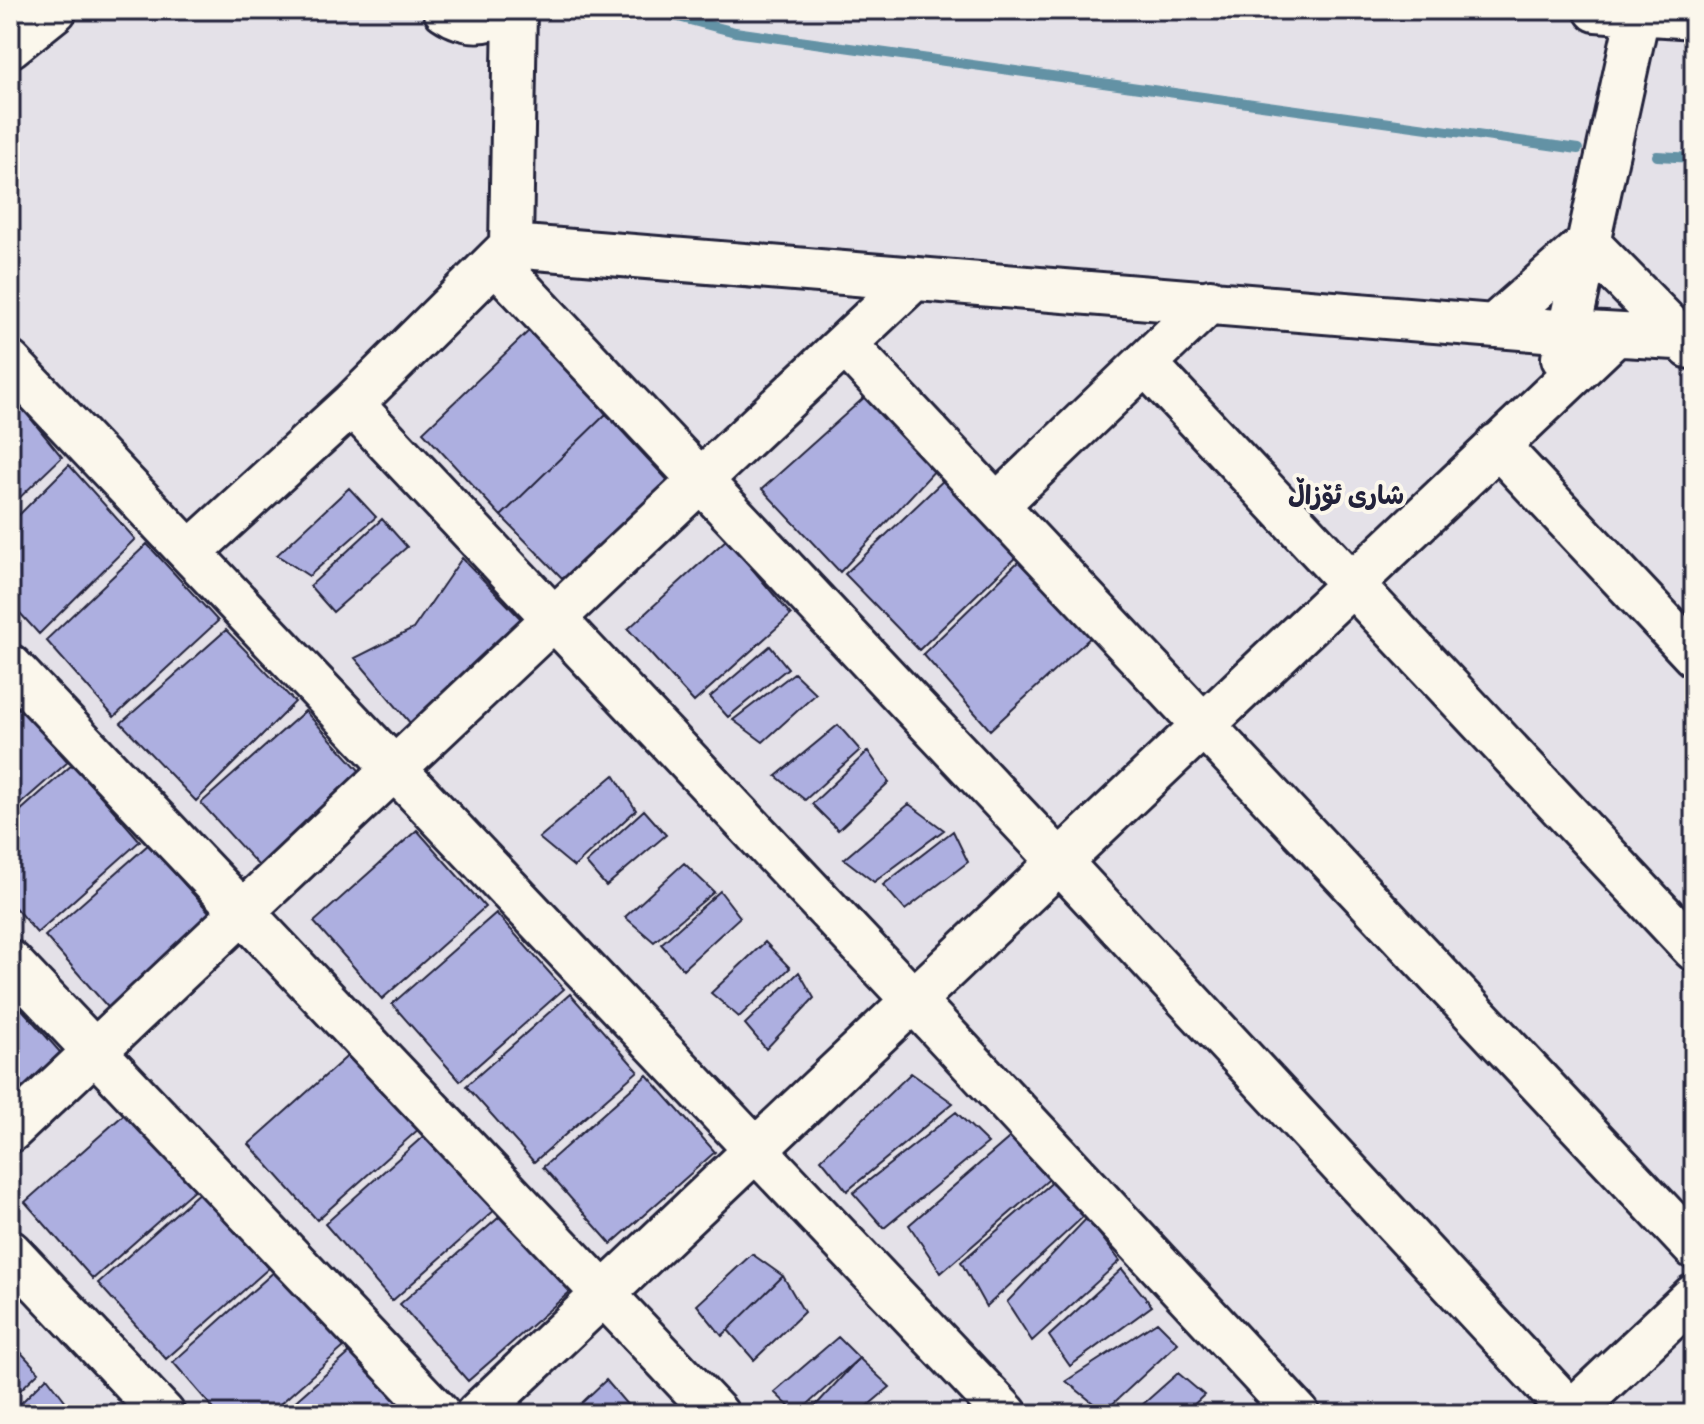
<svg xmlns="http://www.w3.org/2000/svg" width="1704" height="1424" viewBox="0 0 1704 1424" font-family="'Patrick Hand','Playpen Sans Arabic',sans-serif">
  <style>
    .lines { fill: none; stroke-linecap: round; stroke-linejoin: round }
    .stream { stroke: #6392a5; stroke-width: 10 }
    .building { fill: #adafe0; stroke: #22223b; stroke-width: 2 }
    .minor-casing { stroke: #22223b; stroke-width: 48 }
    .minor { stroke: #fbf7ec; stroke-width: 42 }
    .labels { text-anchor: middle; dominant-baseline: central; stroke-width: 8; stroke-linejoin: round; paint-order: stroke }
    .neighbourhood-label { font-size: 26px; font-weight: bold; fill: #22223b; stroke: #fbf7ec }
  </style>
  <rect width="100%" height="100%" fill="#e4e1e8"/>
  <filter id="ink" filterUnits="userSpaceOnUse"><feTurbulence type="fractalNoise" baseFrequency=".0125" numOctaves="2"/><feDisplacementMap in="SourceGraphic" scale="16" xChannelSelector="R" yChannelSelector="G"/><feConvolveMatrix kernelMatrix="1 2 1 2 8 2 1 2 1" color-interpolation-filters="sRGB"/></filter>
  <g filter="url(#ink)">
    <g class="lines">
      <path class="stream" d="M652,10L735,32L1578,149
        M1657,156L1694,158"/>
    </g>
    <path class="building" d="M533,327L606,414L501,516L423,432Z
      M876,387L939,466L840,572L762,489Z
      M10,393L62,457L10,507Z
      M606,414L672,485L571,587L501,516Z
      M69,465L135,539L39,634L10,602V524Z
      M948,476L1019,554L919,650L845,574Z
      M349,488L376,517L309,576L277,555Z
      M382,519L407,547L333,612L310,586Z
      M727,539L791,615L694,702L628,629Z
      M147,544L218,621L114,717L46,640Z
      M462,558L522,620L416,730L355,658L413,629Z
      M1021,559L1092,636L990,730L923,654Z
      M226,630L295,702L196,801L121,723Z
      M770,646L788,668L728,717L710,697Z
      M794,673L816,694L763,742L733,720Z
      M10,696L68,762L10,813Z
      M305,711L367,779L269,877L201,803Z
      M838,725L860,750L805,800L776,776Z
      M868,751L889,782L838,830L812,804Z
      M73,764L140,841L37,933L10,902V820Z
      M614,775L636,810L574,867L539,838Z
      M909,804L944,830L874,882L844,859Z
      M644,810L666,835L606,886L586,863Z
      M417,830L485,907L382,999L314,922Z
      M953,831L968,862L905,910L883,885Z
      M149,844L217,921L113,1013L45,936Z
      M684,863L714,892L654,942L625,917Z
      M720,891L740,917L683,969L661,944Z
      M496,913L564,989L460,1081L392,1004Z
      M765,942L790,968L739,1017L711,993Z
      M799,972L814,998L766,1049L745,1024Z
      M570,994L638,1071L534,1162L466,1086Z
      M10,996L68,1061L10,1112Z
      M352,1052L420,1128L317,1220L249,1144Z
      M911,1073L953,1103L847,1191L821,1159Z
      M647,1075L715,1152L611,1244L543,1167Z
      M129,1110L197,1187L93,1279L25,1202Z
      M956,1112L988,1143L884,1228L853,1193Z
      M428,1132L496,1209L392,1301L325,1224Z
      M1015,1133L1054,1175L941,1273L909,1225Z
      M1055,1180L1084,1216L986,1307L961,1262Z
      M201,1191L269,1268L166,1359L98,1283Z
      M504,1213L572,1290L468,1381L400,1304Z
      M1087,1218L1120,1261L1032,1341L1007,1302Z
      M752,1254L783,1276L722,1336L697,1305Z
      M1122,1269L1152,1306L1070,1366L1049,1336Z
      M276,1270L344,1347L269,1414H218L173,1362Z
      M783,1276L804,1312L754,1360L728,1330Z
      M1157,1322L1178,1343L1104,1412L1066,1381Z
      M838,1337L859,1358L797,1414L774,1392Z
      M16,1347L39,1372L10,1400V1352Z
      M352,1351L408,1414H281Z
      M859,1358L890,1387L858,1414H808Z
      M1178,1373L1204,1395L1184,1414H1132Z
      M47,1377L70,1407L62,1414H10Z
      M606,1380L635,1414H570Z"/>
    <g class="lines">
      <g class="minor-casing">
        <path id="minor" d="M445,10C467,25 489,23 511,10
          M1596,10L1694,17
          M10,46L55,10
          M511,246L1569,332L1694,339
          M495,262L1059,861L1573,1414
          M1495,325L1588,243L1690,347
          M845,344L1694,1247
          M1563,358L1639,10
          M10,363L1006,1414
          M1145,363L1694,949
          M352,404L913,1000L1298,1414
          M1497,445L1694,655
          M997,505L1210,301
          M190,552L352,404L511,246L515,10
          M10,666L717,1414
          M10,962L439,1414
          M10,1131L914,279
          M10,1252L163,1414
          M477,1414L1615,335
          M1569,1414L1694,1296"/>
      </g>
      <use href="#minor" class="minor"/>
    </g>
  </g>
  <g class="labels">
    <g class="neighbourhood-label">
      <text x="1346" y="494">شاری ئۆزاڵ</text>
    </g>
  </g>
  <rect width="1704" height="1424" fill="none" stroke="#fbf7ec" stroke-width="40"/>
  <rect x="20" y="20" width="1664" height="1384" fill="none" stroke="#22223b" stroke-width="3" filter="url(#ink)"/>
</svg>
